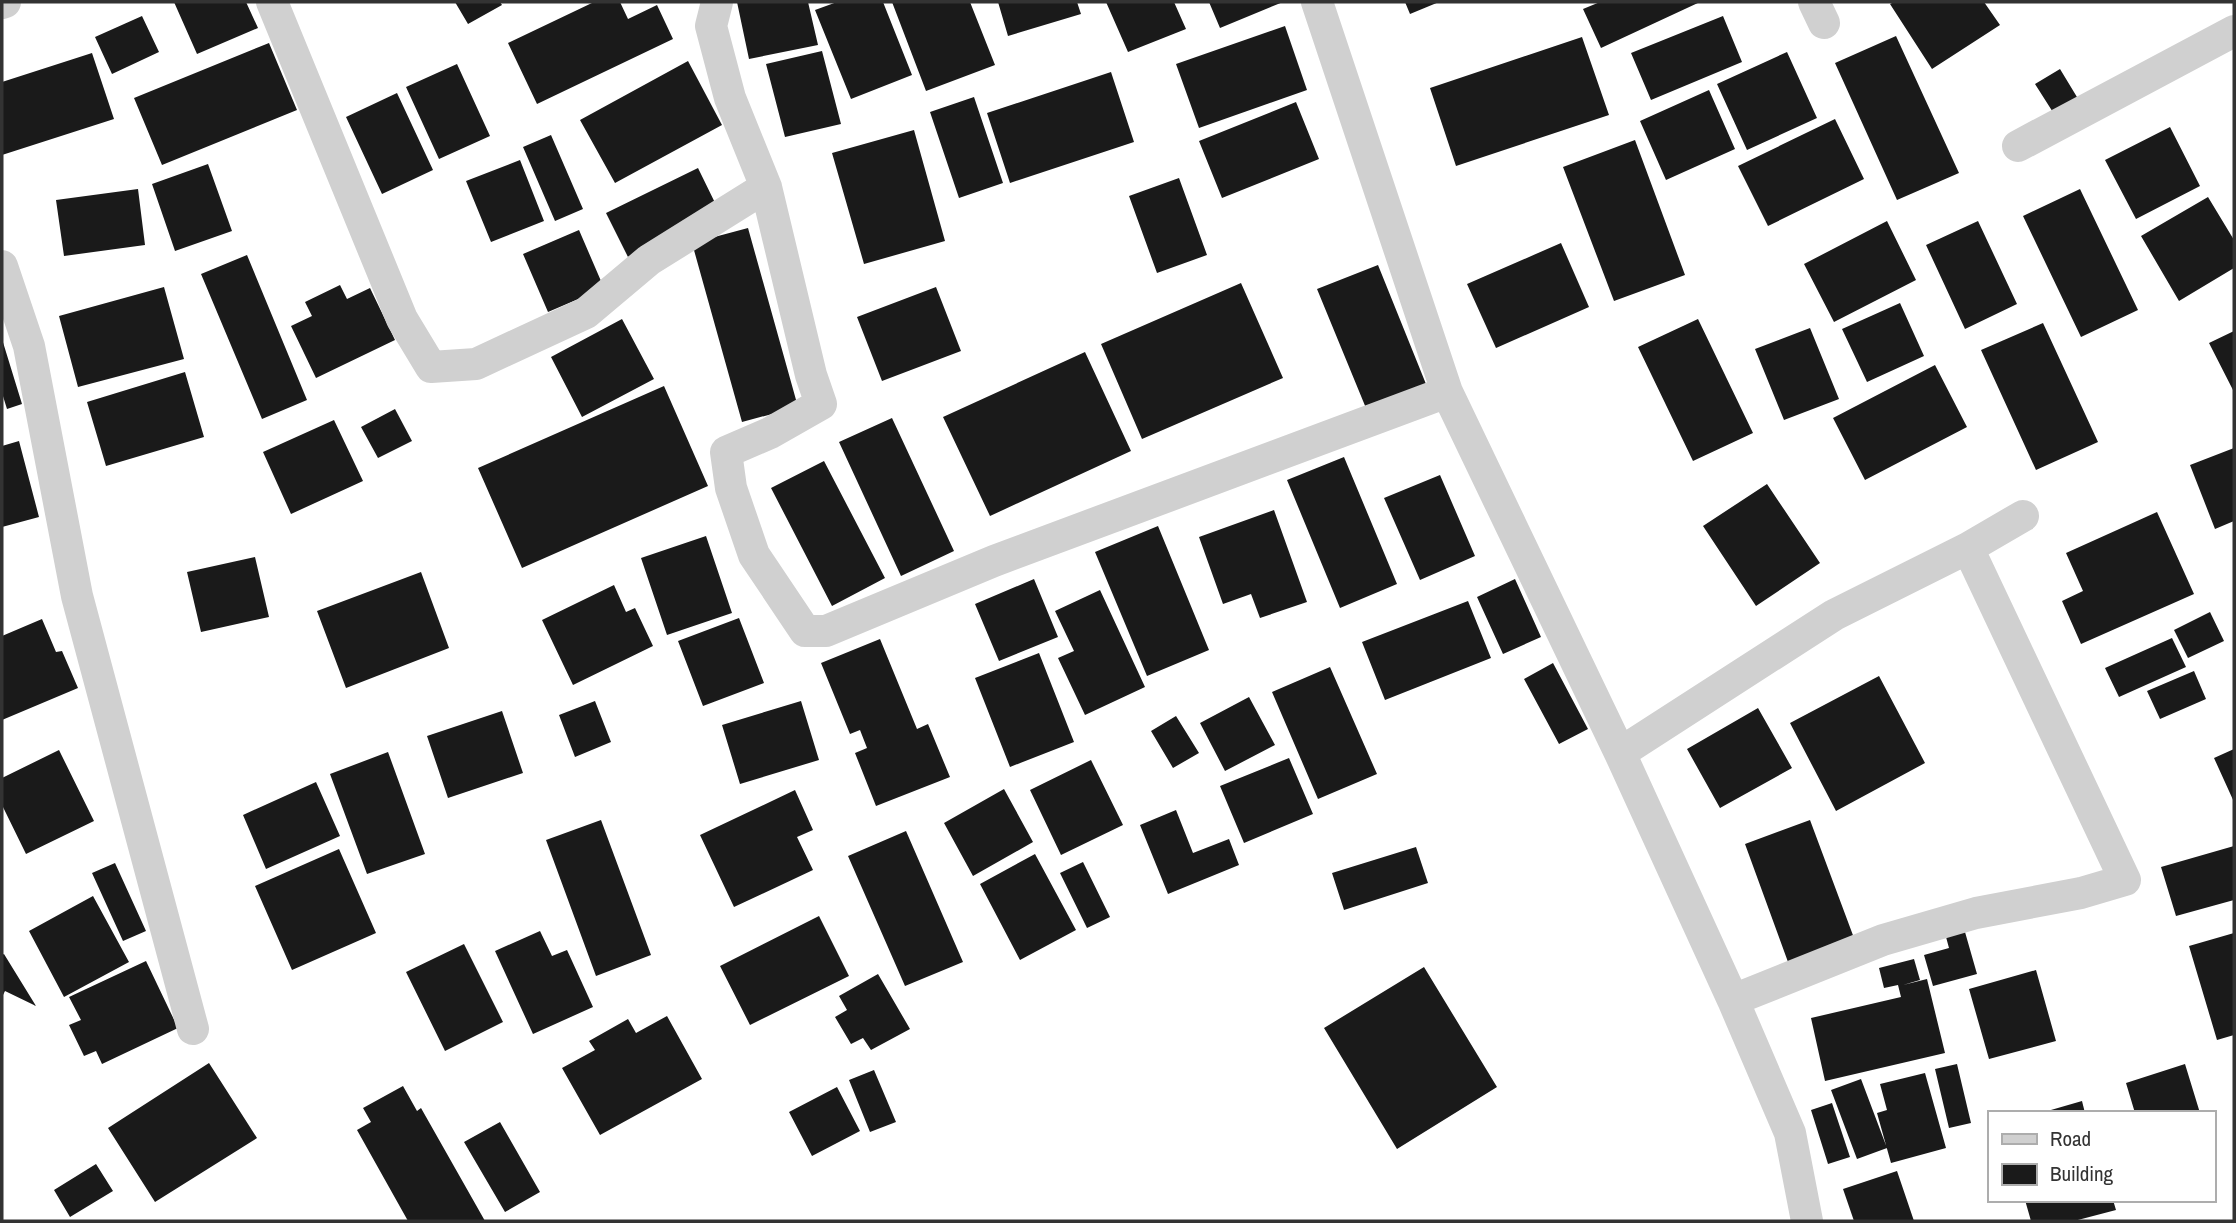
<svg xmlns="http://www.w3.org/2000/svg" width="2236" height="1223" viewBox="0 0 2236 1223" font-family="'Archivo Narrow',sans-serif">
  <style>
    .building { fill: #1a1a1a }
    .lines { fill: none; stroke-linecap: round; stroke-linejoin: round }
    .minor { stroke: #d0d0d0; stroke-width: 32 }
  </style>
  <rect width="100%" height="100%" fill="#fff"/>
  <path class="building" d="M174,2H246L258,28L197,54Z
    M455,2H500L502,5L468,24Z
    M594,2H620L628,19L657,5L673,39L537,104L508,43Z
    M737,2H808L818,45L749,59Z
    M837,2H883L912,75L851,99L815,10Z
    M892,2H970L995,65L926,91Z
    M998,2H1077L1081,14L1008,36Z
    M1106,2H1174L1186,29L1128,52Z
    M1209,2H1283L1220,28Z
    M1405,2H1439L1410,14Z
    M1600,2H1700L1601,48L1583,9Z
    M1894,2H1984L2000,25L1932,69L1890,4Z
    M142,16L159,52L112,74L95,37Z
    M1723,16L1742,62L1651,100L1631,53Z
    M1285,26L1307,90L1199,128L1176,64Z
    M1896,36L1959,173L1897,200L1835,63Z
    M1582,37L1609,115L1456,166L1430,88Z
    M269,43L297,110L162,165L134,98Z
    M822,51L841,124L785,137L766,64Z
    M1787,52L1817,118L1747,150L1717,84Z
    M92,53L114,119L2,155V82Z
    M688,61L722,125L615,183L580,120Z
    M457,64L490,136L439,159L406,87Z
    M2060,69L2080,102L2056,117L2035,84Z
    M1111,72L1134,142L1010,183L987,113Z
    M1709,90L1735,149L1666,180L1640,121Z
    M397,93L433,170L382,194L346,117Z
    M974,97L1003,183L959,198L930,112Z
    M1296,102L1319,159L1222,198L1199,141Z
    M1835,119L1864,179L1768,226L1738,166Z
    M2170,127L2200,186L2136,219L2105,160Z
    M914,130L945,241L864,264L832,153Z
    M551,135L583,209L555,221L523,147Z
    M1635,140L1685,275L1614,301L1563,167Z
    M520,160L544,221L491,242L466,181Z
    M208,164L232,231L175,251L152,184Z
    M698,168L720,213L628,257L606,213Z
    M1179,178L1207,255L1157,273L1129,196Z
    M138,189L145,245L64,256L56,200Z
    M2080,189L2138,310L2081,337L2023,216Z
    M2208,197L2234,240V268L2179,301L2141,236Z
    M1887,221L1916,280L1834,322L1804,264Z
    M1978,221L2017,304L1965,329L1926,245Z
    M748,228L798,407L742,422L692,243Z
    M579,230L604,288L548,312L523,254Z
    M1561,243L1589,307L1496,348L1467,284Z
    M247,255L307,400L262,419L201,274Z
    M1378,265L1428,389L1368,413L1317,289Z
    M1241,283L1283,378L1142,439L1101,344Z
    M340,285L347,299L370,288L395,340L316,378L291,326L312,316L305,302Z
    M164,287L184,359L78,387L59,316Z
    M936,287L961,351L882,381L857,317Z
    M1900,303L1924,356L1867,382L1842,329Z
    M622,319L654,379L582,417L551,357Z
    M1698,319L1753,433L1693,461L1638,347Z
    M2043,323L2098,442L2036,470L1981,350Z
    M1810,328L1839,399L1784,420L1755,349Z
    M2234,331V392L2209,343Z
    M2,339L22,404L7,409L2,393Z
    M1085,352L1131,451L990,516L943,417Z
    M1935,365L1967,427L1865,480L1833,418Z
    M185,372L204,437L106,466L87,402Z
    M664,386L708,486L522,568L478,468Z
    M395,409L412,441L378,458L361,427Z
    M892,418L954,551L901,576L839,442Z
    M334,420L363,481L291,514L263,452Z
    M19,441L39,517L2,527V446Z
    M2234,448V521L2215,529L2190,465Z
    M1344,457L1397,584L1340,608L1287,480Z
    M824,461L885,578L832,606L771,488Z
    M1440,475L1475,556L1420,580L1384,498Z
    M1767,484L1820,563L1756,606L1703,526Z
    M1274,510L1307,602L1260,618L1251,594L1223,604L1199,537Z
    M2157,512L2194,594L2081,644L2062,601L2083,591L2066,553Z
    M1158,526L1209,650L1147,676L1095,552Z
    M706,536L732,613L667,635L641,558Z
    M255,557L269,617L201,632L187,572Z
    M421,572L449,648L346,688L317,611Z
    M1034,579L1058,637L999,661L975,604Z
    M1515,579L1541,637L1503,654L1477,597Z
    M614,585L626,612L635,608L653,646L573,685L542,620Z
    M1100,590L1145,687L1085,715L1058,658L1074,651L1055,611Z
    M1468,601L1491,658L1385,700L1362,642Z
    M2210,612L2224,641L2188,658L2174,630Z
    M739,618L764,683L703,706L678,641Z
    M42,619L56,652L62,651L78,688L2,720V636Z
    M2172,638L2186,667L2119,697L2105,668Z
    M880,639L917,729L928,724L950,777L876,806L855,753L867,748L860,730L850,734L821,663Z
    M1039,653L1074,742L1010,767L975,678Z
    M1553,663L1588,729L1559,744L1524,679Z
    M1330,667L1377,774L1318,799L1272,692Z
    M2194,671L2206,699L2160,719L2147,691Z
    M1879,676L1925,763L1836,811L1790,723Z
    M1249,697L1275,745L1225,771L1200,723Z
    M595,701L611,742L575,757L559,715Z
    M801,701L819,760L740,784L722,725Z
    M1758,708L1792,768L1720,808L1687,749Z
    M502,711L523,773L448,798L427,736Z
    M1176,716L1199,753L1173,768L1151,731Z
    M2234,749V802L2214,758Z
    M59,750L94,821L26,854L2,805V778Z
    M388,752L425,854L367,874L330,774Z
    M1289,758L1313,814L1244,843L1220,786Z
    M1091,760L1123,825L1061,855L1030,790Z
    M316,782L340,836L266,869L243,815Z
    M1004,789L1033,842L973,876L944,823Z
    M795,790L813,830L797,837L813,870L734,907L700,835Z
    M1176,810L1193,853L1229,839L1239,865L1168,894L1140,825Z
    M601,820L651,955L596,976L546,840Z
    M1810,820L1854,938L1788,962L1745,844Z
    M906,831L963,962L905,986L848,856Z
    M2234,846V900L2176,916L2161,867Z
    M1416,847L1428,883L1344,910L1332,873Z
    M339,849L376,933L292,970L255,886Z
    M1035,854L1076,930L1020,960L980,884Z
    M1083,862L1110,917L1087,928L1060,873Z
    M115,863L146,931L123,941L92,873Z
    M93,896L129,962L64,997L29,931Z
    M819,916L849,976L750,1025L720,966Z
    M540,931L552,956L567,950L593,1007L533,1034L495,951Z
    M1965,932L1977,974L1933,986L1924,955L1949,948L1946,937Z
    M2234,933V1035L2217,1040L2189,946Z
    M464,944L503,1022L445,1051L406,972Z
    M4,954L36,1006L5,991L2,997V955Z
    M1914,959L1920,980L1903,985L1927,979L1945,1053L1825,1081L1811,1018L1901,997L1898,985L1884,988L1879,968Z
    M146,961L178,1028L102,1064L96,1051L84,1056L69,1025L81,1020L69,997Z
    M1424,967L1497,1087L1397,1149L1324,1028Z
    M2036,970L2056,1041L1989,1059L1969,989Z
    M878,974L910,1029L871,1050L863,1038L851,1044L835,1017L847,1010L839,996Z
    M667,1016L702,1079L600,1135L562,1068L595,1050L589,1041L628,1019L636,1033Z
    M209,1063L257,1138L155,1202L108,1128Z
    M1957,1064L1971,1123L1949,1128L1935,1069Z
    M2185,1064L2200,1113H2135L2126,1083Z
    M874,1070L896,1122L870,1132L849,1080Z
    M1925,1073L1946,1148L1891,1163L1877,1113L1887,1110L1880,1084Z
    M1861,1079L1887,1148L1857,1159L1831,1090Z
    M403,1086L417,1111L421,1108L485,1221H408L357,1130L371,1122L363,1108Z
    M837,1087L860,1131L812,1156L789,1112Z
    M2082,1101L2085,1113H2044V1112Z
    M1832,1103L1850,1157L1828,1164L1811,1110Z
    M500,1122L540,1192L505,1212L464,1142Z
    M96,1164L113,1191L70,1217L54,1190Z
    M1897,1171L1914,1221H1854L1843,1189Z
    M2025,1200H2113L2116,1210L2074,1221H2031Z"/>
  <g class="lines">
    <path class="minor" d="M272,2L402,319L431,367L476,364L586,313L649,260L766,187
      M717,2L711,26L730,98L766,187L811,375L821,404L770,433L726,452L731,488L754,555L805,631H826L994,561L1447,392
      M1317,2L1447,392L1620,753L1733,1000L1790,1133L1807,1221
      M1814,2L1824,23
      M2,3L5,2
      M2018,146L2234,31
      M2,266L29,346L77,596L193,1029
      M1620,753L1834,615L1968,548L2023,516
      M1733,1000L1883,940L1976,913L2081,893L2125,880L1968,548"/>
  </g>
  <rect width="2236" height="1223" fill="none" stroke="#333333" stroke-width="7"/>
  <rect x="1988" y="1111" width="228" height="91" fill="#ffffff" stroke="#adadad" stroke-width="2"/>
  <rect x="2002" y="1134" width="35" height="10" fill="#d0d0d0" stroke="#adadad" stroke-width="2"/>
  <text x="2050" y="1146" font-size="21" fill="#333333">Road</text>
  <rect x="2002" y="1164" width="35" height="21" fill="#1a1a1a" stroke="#adadad" stroke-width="2"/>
  <text x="2050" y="1181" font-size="21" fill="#333333">Building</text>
</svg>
